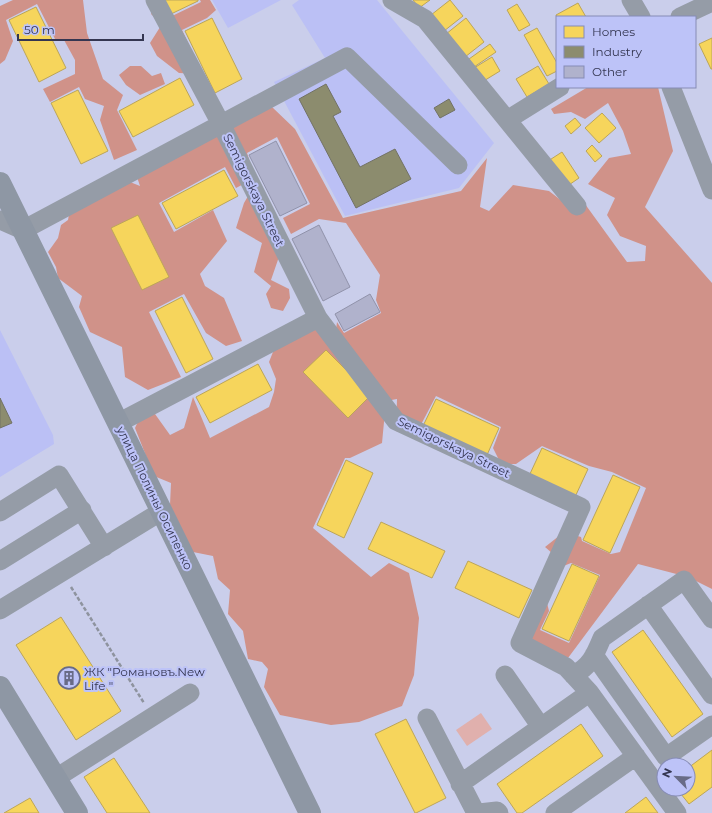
<svg xmlns="http://www.w3.org/2000/svg" width="712" height="813" viewBox="0 0 712 813" font-family="Montserrat,sans-serif">
  <style>
    .built { fill: #bbc0f5 }
    .green { fill: #e0b0ad }
    .forest { fill: #d09289 }
    .homes { fill: #f6d55c; stroke: #bca559 }
    .industry { fill: #8c8c6e; stroke: #727265 }
    .building { fill: #b0b2cc; stroke: #9092aa }
    .lines { fill: none; stroke-linecap: round; stroke-linejoin: round }
    .path { stroke: #8e939e; stroke-width: 2.5; stroke-dasharray: 4 2; stroke-linecap: butt }
    .minor { stroke: #959ca7; stroke-width: 19 }
    .major { stroke: #8e97a4; stroke-width: 22 }
    .labels { text-anchor: middle; dominant-baseline: central; stroke-width: 4; stroke-linejoin: round; paint-order: stroke }
    .street-label { font-size: 12px; fill: #343651; stroke: #bdc3f8 }
    .poi-label { font-size: 12px; fill: #343651; stroke: #bdc3f8; text-anchor: start }
  </style>
  <rect width="100%" height="100%" fill="#caceeb"/>
  <path class="built" d="M212,0H281L228,28Z
    M299,0H377L494,143L459,188L345,216L274,82L325,58L292,5Z
    M0,330L53,435L54,444L0,477Z"/>
  <path class="green" d="M481,713L492,729L467,746L456,730Z"/>
  <path class="forest" d="M13,0H83L87,33L103,79L123,95L117,110L137,150L114,160L100,120L104,106L85,99L79,87L50,102L43,89L75,74V60L64,40L55,39L37,4L6,20L13,41L5,60L0,64V6Z
    M200,0H210L216,10L207,18L182,30L202,71L200,74L179,73L157,56L150,43L162,24L151,14L156,6L170,17L201,2Z
    M130,66H141L152,76L161,73L165,84L140,95L126,85L119,75Z
    M588,87H658L673,151L645,207L712,283V589L688,577L638,564L568,658L525,642L547,603L549,611L540,630L569,643L600,575L571,563L556,569L552,553L545,547L564,532L581,537L582,541L611,554L620,552L646,488L612,472L589,466L542,446L516,464H501L493,448L501,427L436,396L415,436L396,431L397,399L386,401L382,443L350,458H345L313,528L371,577L389,563L409,573L419,618L414,675L402,706L359,722L331,725L280,715L264,687L268,669L262,662L248,659L243,631L228,614L230,590L218,579L213,556L193,552L170,505L171,483L154,476L135,428L141,415L155,414L170,435L184,428L193,397L210,438L269,407L274,392L276,379L269,362L277,342L317,325L336,330L337,322L344,333L381,313L376,300L380,275L346,223L319,219L291,234L283,218L310,204L277,137L247,153L255,178L236,188L225,167L159,203L174,232L213,210L227,241L200,274L205,286L224,298L242,341L226,346L206,333L184,294L149,312L181,377L148,390L125,377L122,347L90,332L79,307L82,296L58,278L56,267L48,252L58,238L61,225L68,220L70,209L125,180L140,186L136,174L272,107L295,129L343,218L461,191L487,158L480,207L489,211L513,185L549,191L571,208L585,204L627,262L645,261L646,246L620,236L607,215L615,198L588,184L609,158L631,154L623,131L608,103L585,119L571,112L554,114L551,109Z
    M251,191L281,251L271,280L289,289L290,298L283,311L271,308L266,294L271,286L254,272L262,243L236,228L244,203Z"/>
  <path class="homes" d="M164,0H198V1L171,14Z
    M413,0H430L419,8Z
    M450,0L463,16L444,31L431,15Z
    M578,3L586,17H557L556,15Z
    M517,4L530,25L519,31L507,10Z
    M36,7L66,68L39,82L9,20Z
    M212,18L242,79L215,93L185,31Z
    M466,18L484,42L465,57L446,34Z
    M537,28L557,63V71L547,76L524,35Z
    M712,38V69H711L699,44Z
    M490,44L496,52L474,67L469,59Z
    M492,57L500,71L482,82L474,68Z
    M538,66L549,84L527,97L516,79Z
    M180,78L194,105L133,137L119,111Z
    M78,90L108,151L81,164L51,103Z
    M602,113L616,128L599,143L585,128Z
    M575,118L581,125L571,134L565,126Z
    M592,145L602,156L595,162L586,151Z
    M562,152L579,178L563,189L545,163Z
    M224,170L238,196L176,229L162,203Z
    M138,215L169,277L142,290L111,228Z
    M182,297L213,359L186,373L155,311Z
    M326,350L371,395L348,418L303,372Z
    M258,364L272,390L210,423L196,397Z
    M436,399L499,428L487,455L423,426Z
    M542,448L588,469L575,497L529,476Z
    M346,460L373,473L344,538L317,525Z
    M613,475L640,487L610,553L583,540Z
    M381,522L445,551L432,578L368,549Z
    M468,561L532,590L519,618L455,588Z
    M572,564L599,576L569,641L542,629Z
    M61,617L121,711L76,740L16,645Z
    M643,630L703,714L672,737L612,652Z
    M406,719L446,798L416,813H415L375,734Z
    M581,724L603,756L522,813H517L497,784Z
    M712,750V787L689,804L677,789H688V768Z
    M114,758L150,813H107L84,777Z
    M646,797L658,813H625Z
    M30,798L39,813H4Z"/>
  <path class="industry" d="M326,84L341,112L333,116L360,167L395,149L411,179L356,208L299,99Z
    M449,99L455,110L440,118L434,108Z
    M0,398L12,423L0,428Z"/>
  <path class="building" d="M276,141L307,203L280,216L249,155Z
    M319,225L350,287L323,301L292,239Z
    M370,294L380,312L344,331L335,314Z"/>
  <g class="lines">
    <path class="path" d="M71,587L144,703"/>
    <path class="minor" d="M155,0L221,124L318,318L396,421L581,507L520,643L566,667L590,693L677,813
      M392,0L425,19L577,206
      M631,0L641,17
      M680,17L712,2
      M671,87L712,190
      M507,120L560,87
      M0,220L23,230L347,57L458,165
      M118,423L318,318
      M0,512L59,475L104,547
      M0,561L82,510
      M648,605L712,695
      M0,610L162,511
      M594,655L666,757L712,725
      M505,675L541,727
      M573,675C590,667 595,655 602,638L684,580L712,619
      M427,718L476,813
      M56,778L190,693
      M460,784L589,693
      M479,813L497,811L499,813
      M555,813L636,756"/>
    <path class="major" d="M0,183L310,813
      M0,687L77,813"/>
  </g>
  <defs>
    <g id="building-ring" transform="scale(1.15)"><circle r="9.5" fill="#bdc3f8" stroke="#686b87" stroke-width="1.5"/><path d="M-4-6H4V6H1V3H-1V6H-4ZM-2.5-4.3h1.7v1.8h-1.7ZM.8-4.3h1.7v1.8H.8ZM-2.5-1h1.7V.8h-1.7ZM.8-1h1.7V.8H.8Z" fill="#686b87"/></g>
  </defs>
  <g fill-rule="evenodd">
    <use href="#building-ring" x="69" y="678"/>
  </g>
  <g class="labels">
    <g class="street-label">
      <text transform="translate(254 190) rotate(64)">Semigorskaya Street</text>
      <text transform="translate(454 447) rotate(26)">Semigorskaya Street</text>
      <text transform="translate(155 498) rotate(64)">улица Полины Осипенко</text>
    </g>
    <g class="poi-label">
      <text x="84" y="671">ЖК "Романовъ.New<tspan x="84" dy="14">Life "</tspan></text>
    </g>
  </g>
  <rect x="556" y="16" width="140" height="72" fill="#bdc3f8" stroke="#868bb5"/>
  <rect x="564" y="26" width="20" height="12" fill="#f6d55c" stroke="#868bb5"/>
  <text x="592" y="36" font-size="12" fill="#343651">Homes</text>
  <rect x="564" y="46" width="20" height="12" fill="#8c8c6e" stroke="#868bb5"/>
  <text x="592" y="56" font-size="12" fill="#343651">Industry</text>
  <rect x="564" y="66" width="20" height="12" fill="#b0b2cc" stroke="#868bb5"/>
  <text x="592" y="76" font-size="12" fill="#343651">Other</text>
  <g transform="translate(676 777) rotate(294)"><circle r="19" fill="#bdc3f8" stroke="#868bb5"/>
  <path d="M0-3L7 15L0 10L-7 15Z" fill="#686b87"/>
  <text y="-6" font-size="11" font-weight="bold" text-anchor="middle" fill="#343651">N</text>
  </g>
  <path d="M18 34v6h125v-6" fill="none" stroke="#343651" stroke-width="2"/>
  <text x="24" y="34" font-size="12" fill="#343651" stroke="#bdc3f8" stroke-width="3" paint-order="stroke">50 m</text>
</svg>
